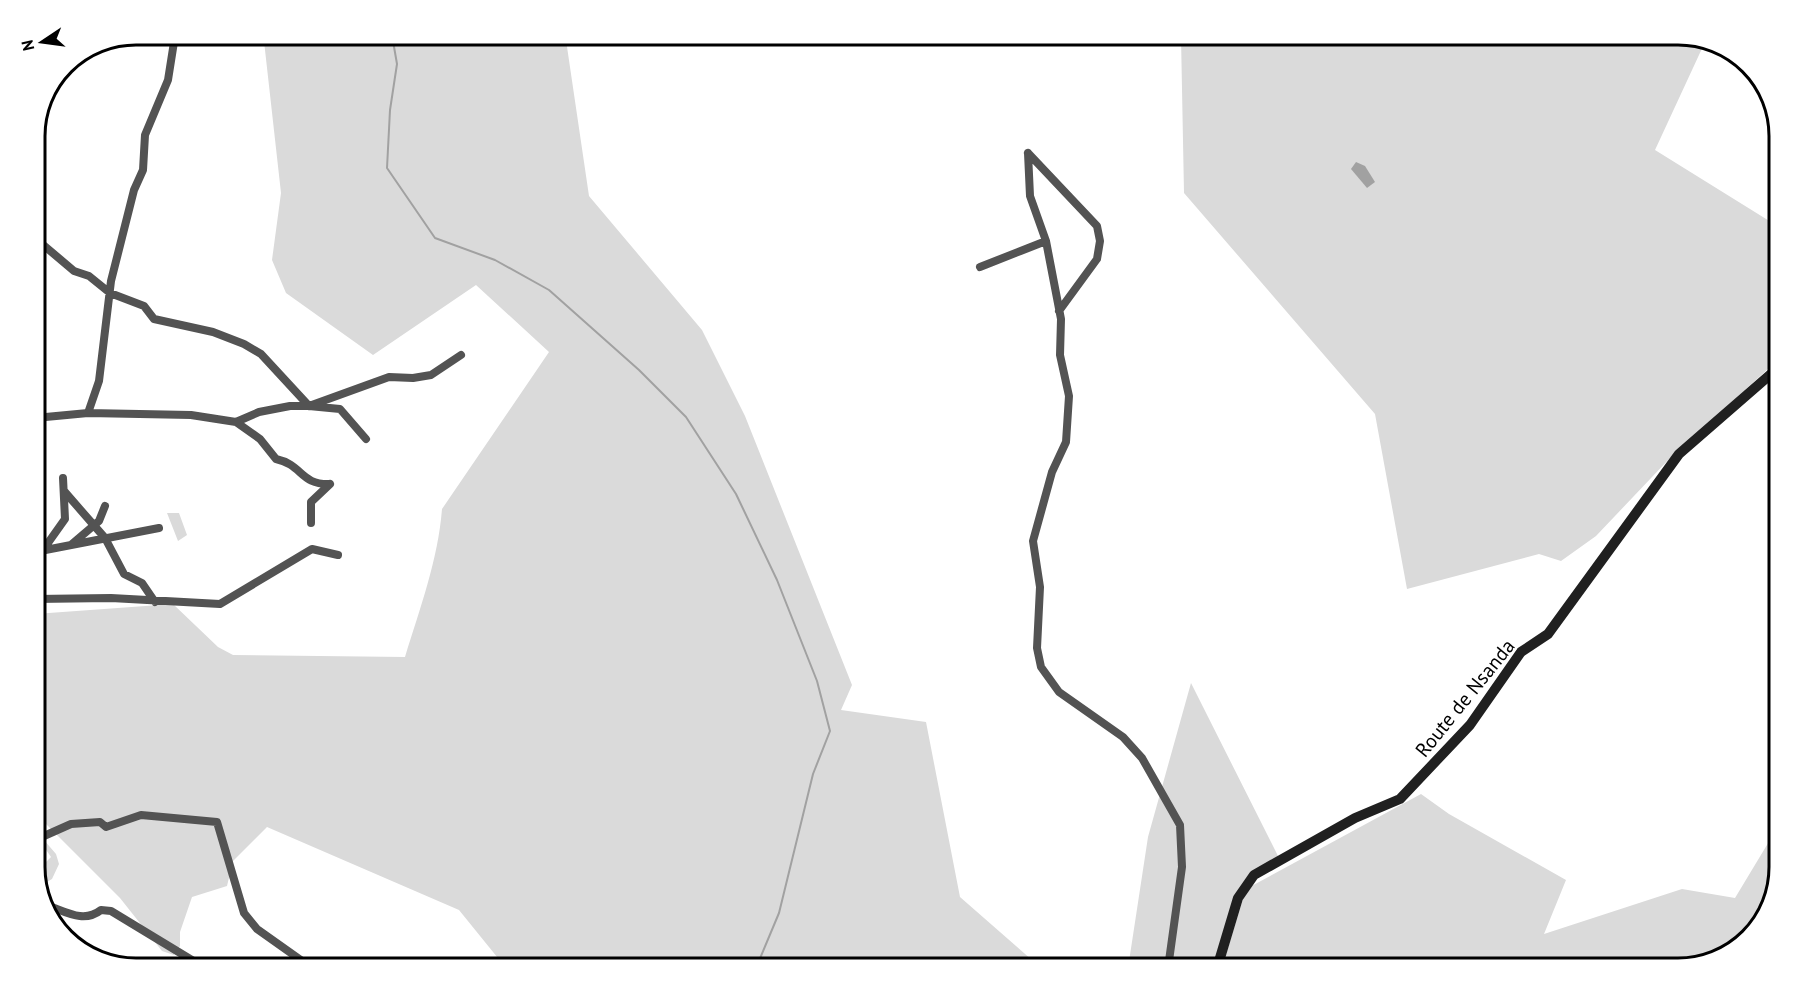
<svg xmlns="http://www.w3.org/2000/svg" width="1814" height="1003" viewBox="0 0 1814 1003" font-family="'PT Sans',sans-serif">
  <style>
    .green { fill: #dadada }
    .water { fill: #a1a1a1 }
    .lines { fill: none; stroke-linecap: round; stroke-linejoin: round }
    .stream { stroke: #a1a1a1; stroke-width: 2 }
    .street { stroke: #535353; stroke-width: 8 }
    .secondary { stroke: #202020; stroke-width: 10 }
    .labels { text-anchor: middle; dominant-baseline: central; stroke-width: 4.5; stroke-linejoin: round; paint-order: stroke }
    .street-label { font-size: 20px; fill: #000; stroke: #fff }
    .rim { fill: none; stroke: #000; stroke-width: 3 }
  </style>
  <rect width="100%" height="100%" fill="#fff"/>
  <path class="green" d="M1520,35L1530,45L1536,35H1678L1705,42L1655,150L1779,227V359L1671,457L1596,536L1561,561L1539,554L1407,589L1375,414L1184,193L1181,37Z
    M566,40L589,196L702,330L745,416L852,685L841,710L926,722L960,897L1041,968H506L459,910L267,827L233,861L227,886L192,897L180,932V946L174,955L162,951L120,898L35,813V614L173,604L218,647L233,655L405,657C420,608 438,560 442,509L549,352L476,285L373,355L286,293L272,260L281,193L264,41Z
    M167,513H179L187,535L178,541Z
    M1191,683L1279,858L1253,871L1212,968H1128L1148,837Z
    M1421,794L1449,814L1566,880L1544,934L1682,889L1735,898L1779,825V867L1766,917L1729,955L1678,968H1222L1246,889Z
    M44,840L56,854L59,864L52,879L45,883L35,871V861L40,868L51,857L40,841Z"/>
  <path class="water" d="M1356,162L1365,166L1375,182L1367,188L1351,169Z"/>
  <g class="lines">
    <path class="stream" d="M393,41L397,64L390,110L387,168L435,238L495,260L549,290L639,370L686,417L736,494L777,580L817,681L830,731L813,774L779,913L756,968"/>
    <path class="street" d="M1028,153L1030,196L1046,241L1061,319L1060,355L1069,396L1066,442L1052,472L1033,541L1040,587L1037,648L1041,667L1059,692L1123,737L1142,758L1180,825L1182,867L1168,968
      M1028,153L1097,226L1100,241L1097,259L1059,311
      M35,238L74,271L89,276L110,293L144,306L154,319L213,332L244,344L261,354L309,406
      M980,267L1046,241
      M88,413L99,381L111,281L134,190L143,170L145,135L168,80L174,42
      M35,418L88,413L191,415L236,422L259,412L290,406H309
      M236,422L260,439L276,459C303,465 300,485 330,484
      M366,439L340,409L309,406L389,377L413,378L431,375L461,355
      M64,491L105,538L124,574L142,583L155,602
      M311,523V502L330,484
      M72,544L99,521L105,506
      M43,550L65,519L63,478
      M35,552L159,528
      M35,599L111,598L220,604L312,549L338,555
      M44,836L71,824L100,822L106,827L141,815L217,822L244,913L257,929L312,968
      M46,905C65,911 83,924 101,910L111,911L205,968"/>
    <path class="secondary" d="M1217,968L1238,898L1254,875L1355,818L1400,799L1470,725L1521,652L1548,634L1679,454L1779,367"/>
  </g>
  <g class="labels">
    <g class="street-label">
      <text transform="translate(1465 698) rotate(-51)">Route de Nsanda</text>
    </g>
  </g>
  <path d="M0 0H1814V1003H0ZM136 45H1678A91 91 0 0 1 1769 136V867A91 91 0 0 1 1678 958H136A91 91 0 0 1 45 867V136A91 91 0 0 1 136 45Z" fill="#fff" fill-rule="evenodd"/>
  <path class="rim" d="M136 45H1678A91 91 0 0 1 1769 136V867A91 91 0 0 1 1678 958H136A91 91 0 0 1 45 867V136A91 91 0 0 1 136 45Z"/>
  <g transform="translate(42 42) rotate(257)" stroke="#ffffff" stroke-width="4.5" paint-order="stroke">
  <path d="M0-4.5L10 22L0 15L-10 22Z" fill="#000000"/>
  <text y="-9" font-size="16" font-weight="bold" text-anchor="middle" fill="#000000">N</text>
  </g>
</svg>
